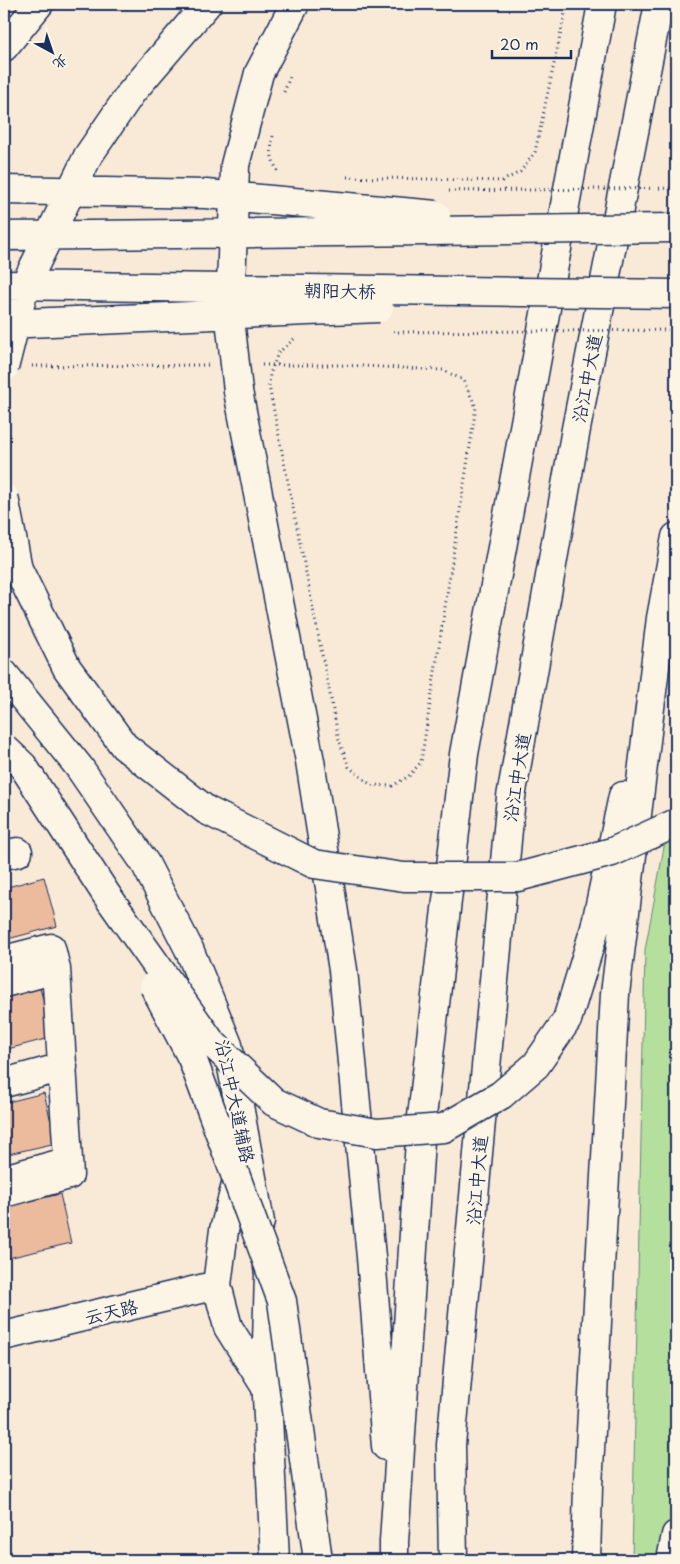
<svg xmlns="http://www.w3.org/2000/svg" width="680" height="1564" viewBox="0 0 680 1564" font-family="'Playpen Sans','LXGW WenKai TC',sans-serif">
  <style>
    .green { fill: #b5df9c; stroke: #68877d }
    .building { fill: #ecbb9d; stroke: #1b2f5e }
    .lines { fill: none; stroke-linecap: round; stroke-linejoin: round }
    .minor-casing { stroke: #1b2f5e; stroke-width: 31 }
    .major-casing { stroke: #1b2f5e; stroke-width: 31 }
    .highway-casing { stroke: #1b2f5e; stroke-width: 31 }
    .path { stroke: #1b2f5e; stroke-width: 3; stroke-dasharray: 1 4; stroke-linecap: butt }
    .minor { stroke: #fcf5e5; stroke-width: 28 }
    .major { stroke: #fcf5e5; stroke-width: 28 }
    .highway { stroke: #fcf5e5; stroke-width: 28 }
    .highway-bridge-casing { stroke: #1b2f5e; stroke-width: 31; stroke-linecap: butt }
    .path-bridge { stroke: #1b2f5e; stroke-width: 3; stroke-dasharray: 1 4; stroke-linecap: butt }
    .highway-bridge { stroke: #fcf5e5; stroke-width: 28 }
    .labels { text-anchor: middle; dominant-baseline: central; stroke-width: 5; stroke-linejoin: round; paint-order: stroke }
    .street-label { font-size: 18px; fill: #1b2f5e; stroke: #fcf5e5 }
  </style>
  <rect width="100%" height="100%" fill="#f9e9d7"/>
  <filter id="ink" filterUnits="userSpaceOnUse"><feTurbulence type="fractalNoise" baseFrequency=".02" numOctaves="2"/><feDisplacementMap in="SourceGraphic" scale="10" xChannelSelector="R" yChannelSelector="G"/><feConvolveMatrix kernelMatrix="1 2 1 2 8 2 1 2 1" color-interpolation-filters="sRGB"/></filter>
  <g filter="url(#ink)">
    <path class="green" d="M676,782V1560H632L645,950Z"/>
    <path class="building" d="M44,877L57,926L4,940V888Z
      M40,988L53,1037L4,1050V998Z
      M44,1093L56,1143L4,1155V1103Z
      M60,1194L71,1243L4,1259V1207Z"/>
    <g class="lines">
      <g class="minor-casing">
        <path id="minor" d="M4,855L18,852
          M4,960L51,948L56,969L4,983
          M56,969L69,1175
          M4,1083L63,1067
          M241,1166L224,1230L217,1285L228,1327L267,1389
          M4,1179L66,1162L69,1175L4,1193
          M4,1336L217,1285"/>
      </g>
      <g class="major-casing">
        <path id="major" d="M4,47L39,4
          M4,674L79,767L145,863L189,949L228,1045L260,1222
          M268,1267L269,1274L266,1376L275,1560"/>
      </g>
      <g class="highway-casing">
        <path id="highway" d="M88,156L131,93L207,4
          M238,391L310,761L343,970L371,1257L386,1446
          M567,1020L595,928L623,796
          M394,1560V1542L421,1125L464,754L602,4
          M453,1560L451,1445L511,797L576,429L659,4
          M586,1560L588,1486L615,994L661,618L676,537
          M671,1560L676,1535"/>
      </g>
      <path class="path" d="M347,177L502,181L520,172L535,152L567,4
        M262,365H340L443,370L463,380L476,407L421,762L409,776L392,786L371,785L349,767L339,740
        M32,366L208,365"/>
      <use href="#minor" class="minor"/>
      <use href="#major" class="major"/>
      <use href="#highway" class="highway"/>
      <g class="highway-bridge-casing">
        <path id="highway-bridge" d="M4,190L206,194L436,215
          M4,236L676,228
          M4,285L676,294
          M4,324L379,308
          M4,368L25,285L88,156
          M238,391L230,319L235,165L259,73L295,4
          M4,497L18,569L67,668L124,746L206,810L314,864L404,877H518L612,852L676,823
          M4,748L23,766L106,894L211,1042L274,1102L319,1123L377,1133L444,1128L501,1095L536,1065L567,1020
          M154,986L192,1058L282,1301L318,1560"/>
      </g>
      <path class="path-bridge" d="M284,92L291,74
        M273,136C270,150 271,161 279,173
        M449,191L676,188
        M393,332L676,330
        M294,339L278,353L270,374L269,386L339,740"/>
      <use href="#highway-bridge" class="highway-bridge"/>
    </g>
  </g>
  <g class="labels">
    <g class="street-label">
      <text transform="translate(340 290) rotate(1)">朝阳大桥</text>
      <text transform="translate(586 378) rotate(-79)">沿江中大道</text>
      <text transform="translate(516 777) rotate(-81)">沿江中大道</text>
      <text transform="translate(236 1101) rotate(78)">沿江中大道辅路</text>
      <text transform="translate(476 1180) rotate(-85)">沿江中大道</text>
      <text transform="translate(111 1311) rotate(-13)">云天路</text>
    </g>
  </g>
  <rect width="680" height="1564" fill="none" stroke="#fcf5e5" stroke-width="20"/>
  <rect x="10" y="10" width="660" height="1544" fill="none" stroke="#1b2f5e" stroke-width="2" filter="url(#ink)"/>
  <g transform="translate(52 52) rotate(140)" stroke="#fcf5e5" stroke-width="4" paint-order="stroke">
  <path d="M0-4L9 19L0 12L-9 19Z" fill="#1b2f5e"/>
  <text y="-8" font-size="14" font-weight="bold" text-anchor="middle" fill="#1b2f5e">北</text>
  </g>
  <path d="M492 50v8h79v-8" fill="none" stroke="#1b2f5e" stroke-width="2.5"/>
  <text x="500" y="50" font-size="15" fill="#1b2f5e" stroke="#fcf5e5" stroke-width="4" paint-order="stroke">20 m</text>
</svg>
